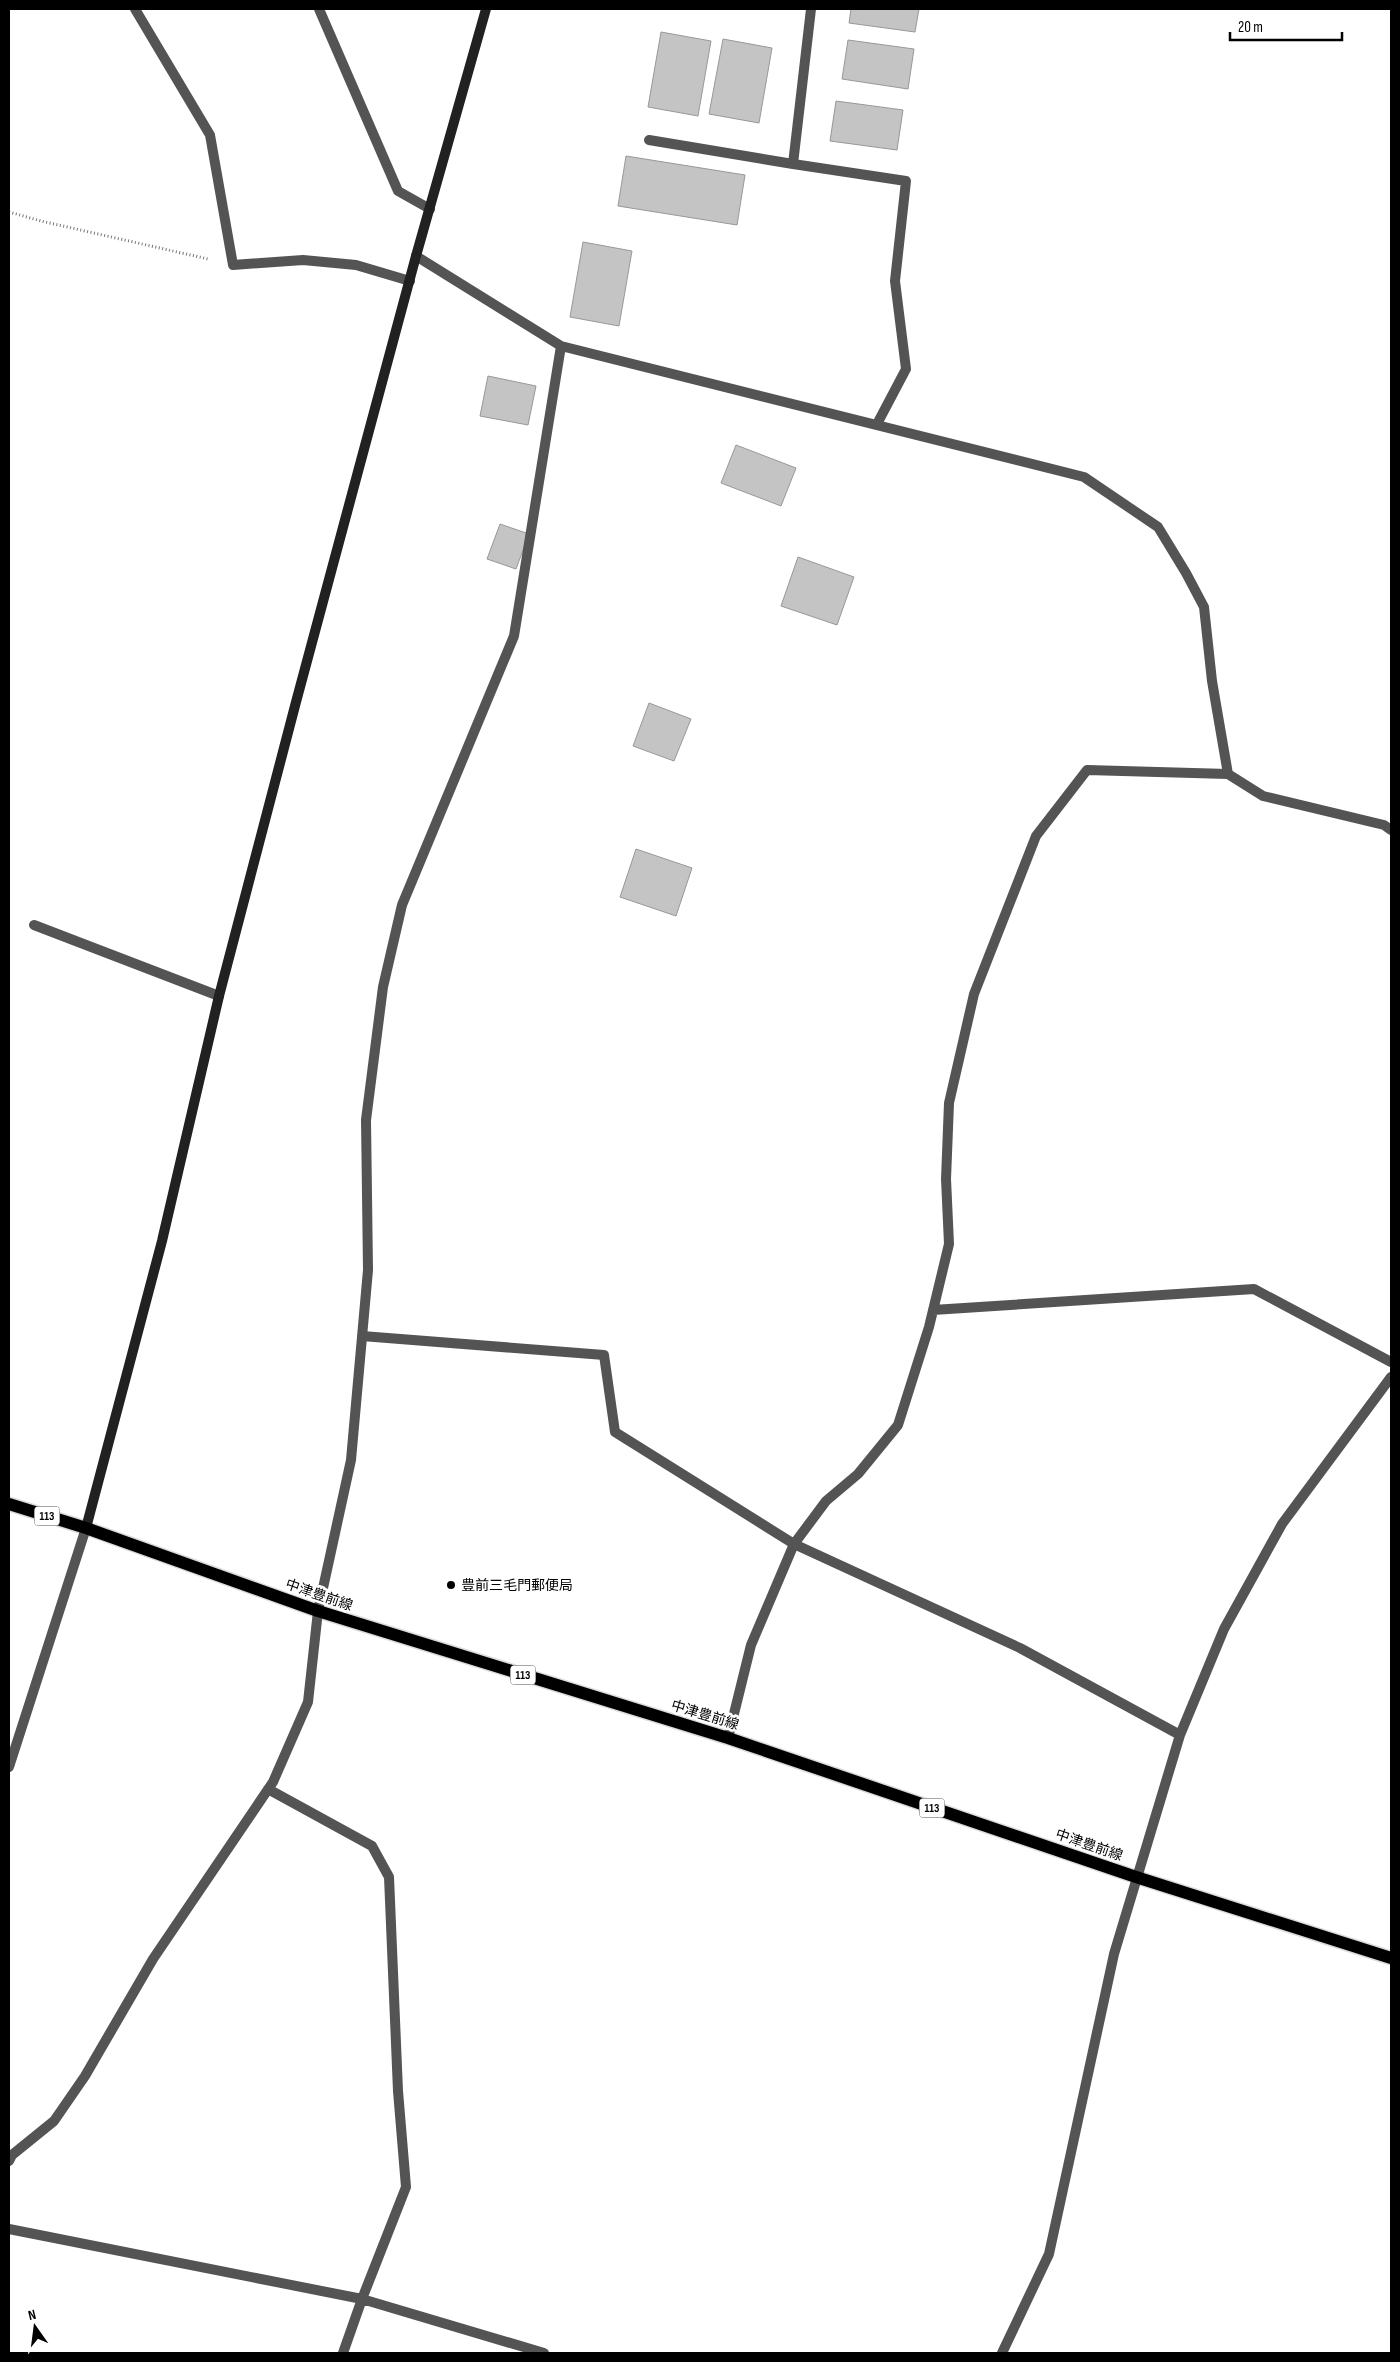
<svg xmlns="http://www.w3.org/2000/svg" width="1400" height="2362" viewBox="0 0 1400 2362" font-family="'Sofia Sans Condensed','Noto Sans JP',sans-serif">
  <style>
    .building { fill: #c4c4c4; stroke: #989898 }
    .lines { fill: none; stroke-linecap: round; stroke-linejoin: round }
    .primary-casing { stroke: #dbdbdb; stroke-width: 15 }
    .path { stroke: #767676; stroke-width: 3; stroke-dasharray: 1 2.5; stroke-linecap: butt }
    .street { stroke: #545454; stroke-width: 10 }
    .secondary { stroke: #212121; stroke-width: 10 }
    .primary { stroke: #000; stroke-width: 12 }
    .poi-dot { fill: #000; stroke: #fff; stroke-width: 2 }
    .labels { text-anchor: middle; dominant-baseline: central; stroke-width: 5; stroke-linejoin: round; paint-order: stroke }
    .shield { fill: #fff; stroke: #4c4c4c; stroke-width: 1 }
    .shield-label { font-size: 12px; font-weight: bold; fill: #000 }
    .poi-label { font-size: 14px; fill: #000; stroke: #fff; text-anchor: start }
    .street-label { font-size: 14px; fill: #000; stroke: #fff }
  </style>
  <rect width="100%" height="100%" fill="#fff"/>
  <path class="building" d="M851,9H919L915,32L849,23Z
    M661,32L711,41L698,116L648,107Z
    M723,39L772,48L759,123L709,114Z
    M848,40L914,49L908,89L842,79Z
    M836,101L903,110L897,150L830,141Z
    M626,156L745,175L737,225L618,206Z
    M583,242L632,251L619,326L570,317Z
    M488,376L536,386L528,425L480,416Z
    M736,445L796,468L781,506L721,483Z
    M500,524L529,534L516,569L487,559Z
    M798,557L854,577L837,625L781,606Z
    M649,703L691,719L674,761L633,746Z
    M636,849L692,868L676,916L620,897Z"/>
  <g class="lines">
    <g class="primary-casing">
      <path id="primary" d="M9,1504L86,1528L318,1611L728,1738L1136,1877L1391,1958"/>
    </g>
    <path class="path" d="M9,212L41,221L208,259"/>
    <path class="street" d="M135,9L210,135L233,265L303,260L356,265L410,281
      M319,9L398,191L430,209
      M811,9L793,164L906,181L895,281L906,369L877,424
      M649,140L793,164
      M416,256L561,346L1084,477L1158,527L1186,573L1204,607L1212,681L1228,774
      M34,925L219,996
      M933,1310L1254,1289L1391,1362
      M362,1336L604,1355L615,1432L794,1544L1020,1648L1180,1735
      M728,1738L751,1645L794,1544L826,1501L858,1474L898,1425L929,1327L949,1244L946,1179L949,1103L974,994L1036,836L1087,770L1228,774L1263,796L1384,825L1391,830
      M9,1767L86,1528
      M268,1789L372,1846L389,1877L398,2091L406,2187L362,2299L343,2353
      M9,2161L12,2155L54,2121L85,2076L153,1959L273,1782L308,1702L318,1611L351,1460L368,1270L366,1120L383,987L402,905L514,636L561,346
      M9,2229L362,2299L544,2353
      M1002,2353L1049,2254L1114,1954L1180,1735L1224,1629L1282,1524L1391,1377"/>
    <path class="secondary" d="M86,1528L162,1241L219,996L296,702L416,256L486,9"/>
    <use href="#primary" class="primary"/>
  </g>
  <circle class="poi-dot" cx="451" cy="1585" r="5"/>
  <g class="labels">
    <g class="shield">
      <rect x="34.5" y="1506.5" width="25" height="19" rx="4"/>
      <rect x="510.5" y="1665.5" width="25" height="19" rx="4"/>
      <rect x="919.5" y="1798.5" width="25" height="19" rx="4"/>
    </g>
    <g class="shield-label">
      <text x="47" y="1516">113</text>
      <text x="523" y="1675">113</text>
      <text x="932" y="1808">113</text>
    </g>
    <g class="poi-label">
      <text x="461" y="1585">豊前三毛門郵便局</text>
    </g>
    <g class="street-label">
      <text transform="translate(319 1595) rotate(19)">中津豊前線</text>
      <text transform="translate(705 1715) rotate(17)">中津豊前線</text>
      <text transform="translate(1089 1845) rotate(19)">中津豊前線</text>
    </g>
  </g>
  <rect width="1400" height="2362" fill="none" stroke="#000000" stroke-width="20"/>
  <g transform="translate(35 2327) rotate(346)" stroke="#ffffff" stroke-width="4" paint-order="stroke">
  <path d="M0-4L9 19L0 12L-9 19Z" fill="#000000"/>
  <text y="-8" font-size="14" font-weight="bold" text-anchor="middle" fill="#000000">N</text>
  </g>
  <path d="M1230 32v8h112v-8" fill="none" stroke="#000000" stroke-width="2.5"/>
  <text x="1238" y="32" font-size="15" fill="#000000" stroke="#ffffff" stroke-width="4" paint-order="stroke">20 m</text>
</svg>
